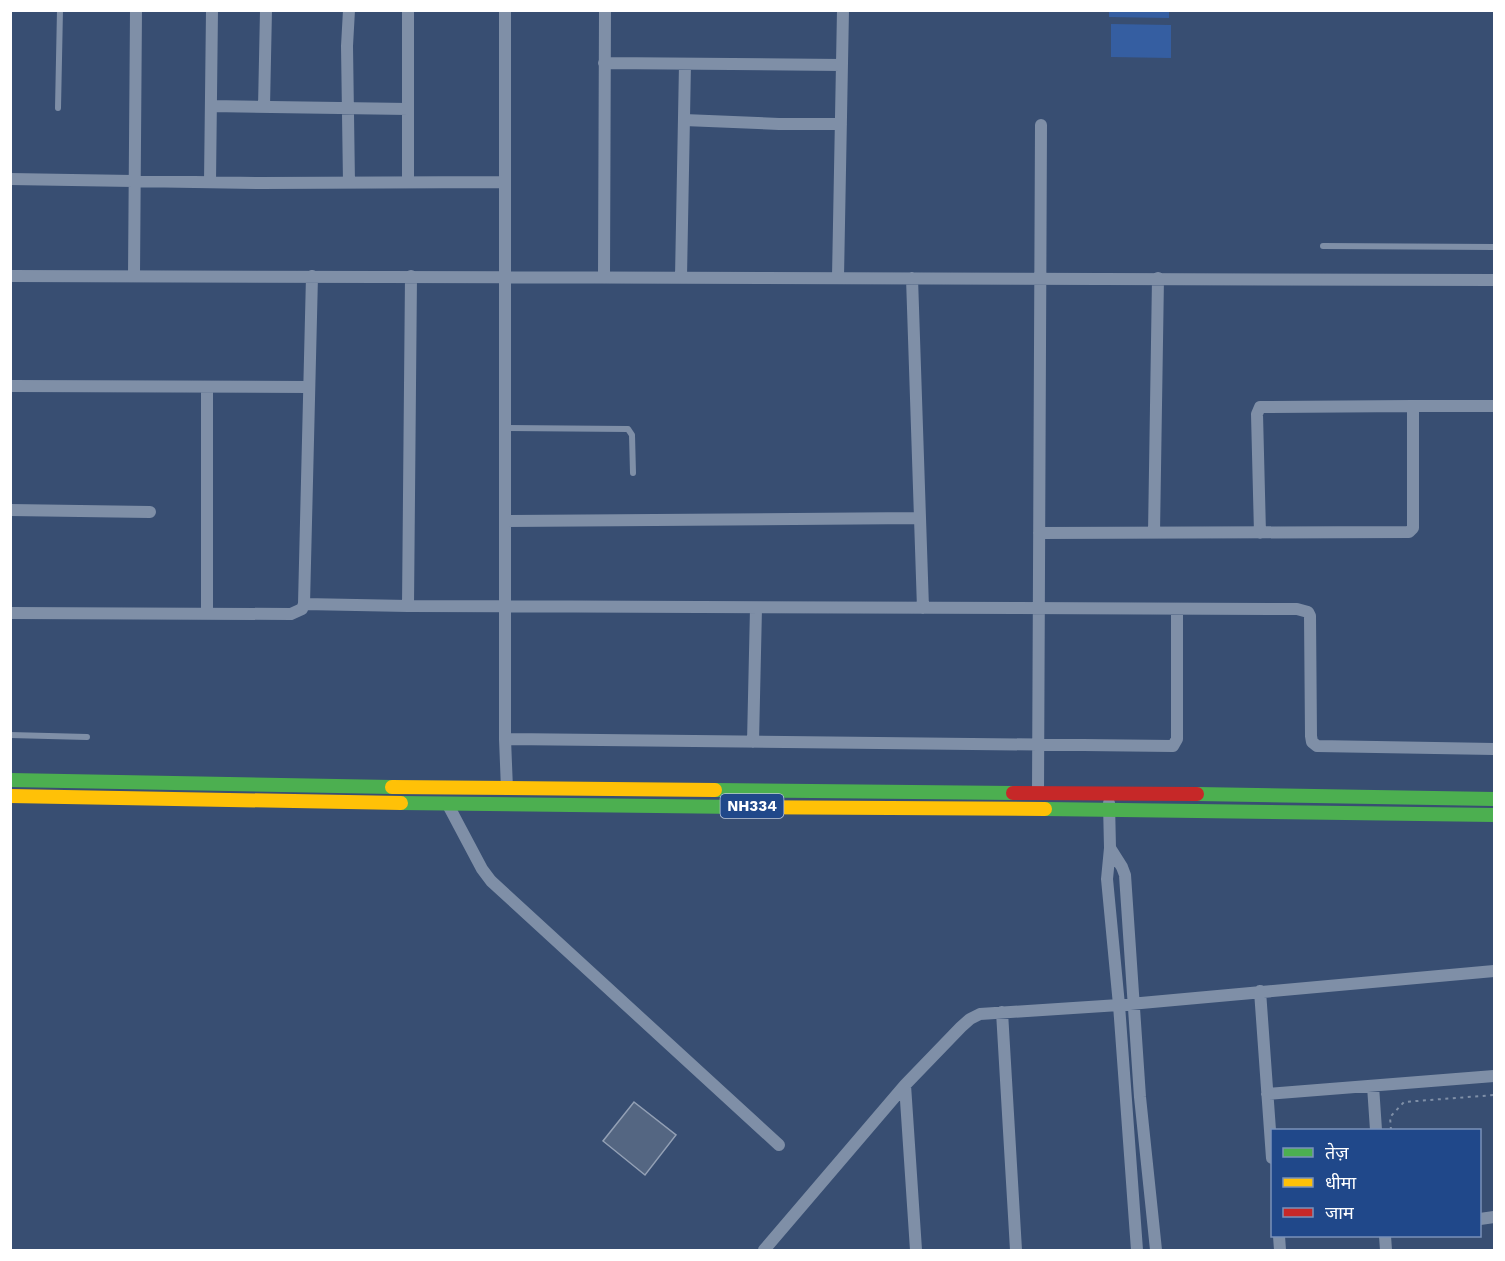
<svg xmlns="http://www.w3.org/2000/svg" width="1505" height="1261" viewBox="0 0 1505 1261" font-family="'Work Sans','Noto Sans Devanagari',sans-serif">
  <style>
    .pitch { fill: #355ea1 }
    .building { fill: #546682; stroke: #93a0b5; stroke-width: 1.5 }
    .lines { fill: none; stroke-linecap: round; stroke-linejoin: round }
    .path { stroke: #7f8fa7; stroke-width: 2; stroke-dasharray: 3 4.5; stroke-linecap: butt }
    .lane { stroke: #7f8fa7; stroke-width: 6 }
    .street { stroke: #7f8fa7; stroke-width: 12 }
    .fast { stroke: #4caf50; stroke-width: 14 }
    .slow { stroke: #ffc107; stroke-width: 14 }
    .jam { stroke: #c62828; stroke-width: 14 }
    .labels { text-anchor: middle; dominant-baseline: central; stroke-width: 4.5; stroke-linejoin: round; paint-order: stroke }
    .shield { fill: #20488a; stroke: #bcc8dc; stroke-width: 1.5 }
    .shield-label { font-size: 15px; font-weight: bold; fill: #fff }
  </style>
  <rect width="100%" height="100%" fill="#384e72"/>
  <path class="pitch" d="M1109,11H1169V18L1109,17Z
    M1111,24L1171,25V58L1111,57Z"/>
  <path class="building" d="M634,1102L676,1135L645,1175L603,1141Z"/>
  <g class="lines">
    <path class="path" d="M1391,1130L1390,1117L1404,1102L1494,1095"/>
    <path class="lane" d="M58,108L60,10
      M1323,246L1494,247
      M505,428L628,429L632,435L633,473
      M10,735L87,737"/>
    <path class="street" d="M349,10L347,46L349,183
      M505,10V739L507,789
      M604,63L842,65
      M211,106L408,109
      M264,107L266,10
      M684,120L779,124H841
      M10,179L261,183L505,182
      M210,182L212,10
      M408,182V10
      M134,275L136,10
      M10,276L1494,280
      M411,276L408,606L1297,609L1308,612L1310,616L1311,736L1312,742L1317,746L1494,749
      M604,276L605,10
      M681,277L685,64
      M838,277L843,10
      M912,278L923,608
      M10,386L309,387
      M10,510L150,512
      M505,521L920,518
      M1039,533L1409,532L1413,528V406H1494
      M1154,533L1158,278
      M1260,533L1257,414L1260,407L1413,406
      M304,604L408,606
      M10,613L291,614L302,609L304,604L312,276
      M207,613V387
      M505,739L1173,746L1177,739V609
      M753,742L756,608
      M1038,793L1041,125
      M447,803L482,869L491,881L779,1145
      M1109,803L1110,848L1107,879L1119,1005L1137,1250
      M1110,848L1122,867L1125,875L1140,1097L1156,1250
      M1260,991L1272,1158
      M1002,1012L1016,1250
      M905,1085L916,1250
      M1373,1086L1376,1130
      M1267,1094L1494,1076
      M1480,1219L1494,1217
      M1279,1236L1280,1250
      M1385,1236L1386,1250
      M764,1250L905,1085L961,1027L970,1019L980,1014L1119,1005L1494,971"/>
    <path class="fast" d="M10,780L392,787
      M715,790L1013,793
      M1197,794L1494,799
      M401,803L740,807
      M1045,809L1494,815"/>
    <path class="slow" d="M392,787L715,790
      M10,796L401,803
      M740,807L1045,809"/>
    <path class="jam" d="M1013,793L1197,794"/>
  </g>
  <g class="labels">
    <rect class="shield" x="720.5" y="794" width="63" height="24" rx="4.5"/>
    <g class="shield-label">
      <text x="752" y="806">NH334</text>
    </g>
  </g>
  <rect width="1505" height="1261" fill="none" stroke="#ffffff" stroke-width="24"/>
  <rect x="1271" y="1129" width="210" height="108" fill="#20488a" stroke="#7991b9" stroke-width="1.5"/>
  <rect x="1283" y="1148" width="30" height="9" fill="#4caf50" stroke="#7991b9" stroke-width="1.5"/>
  <text x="1325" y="1159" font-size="18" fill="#ffffff">तेज़</text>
  <rect x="1283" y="1178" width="30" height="9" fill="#ffc107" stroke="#7991b9" stroke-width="1.5"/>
  <text x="1325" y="1189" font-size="18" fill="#ffffff">धीमा</text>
  <rect x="1283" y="1208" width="30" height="9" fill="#c62828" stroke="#7991b9" stroke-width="1.5"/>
  <text x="1325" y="1219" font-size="18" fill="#ffffff">जाम</text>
</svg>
